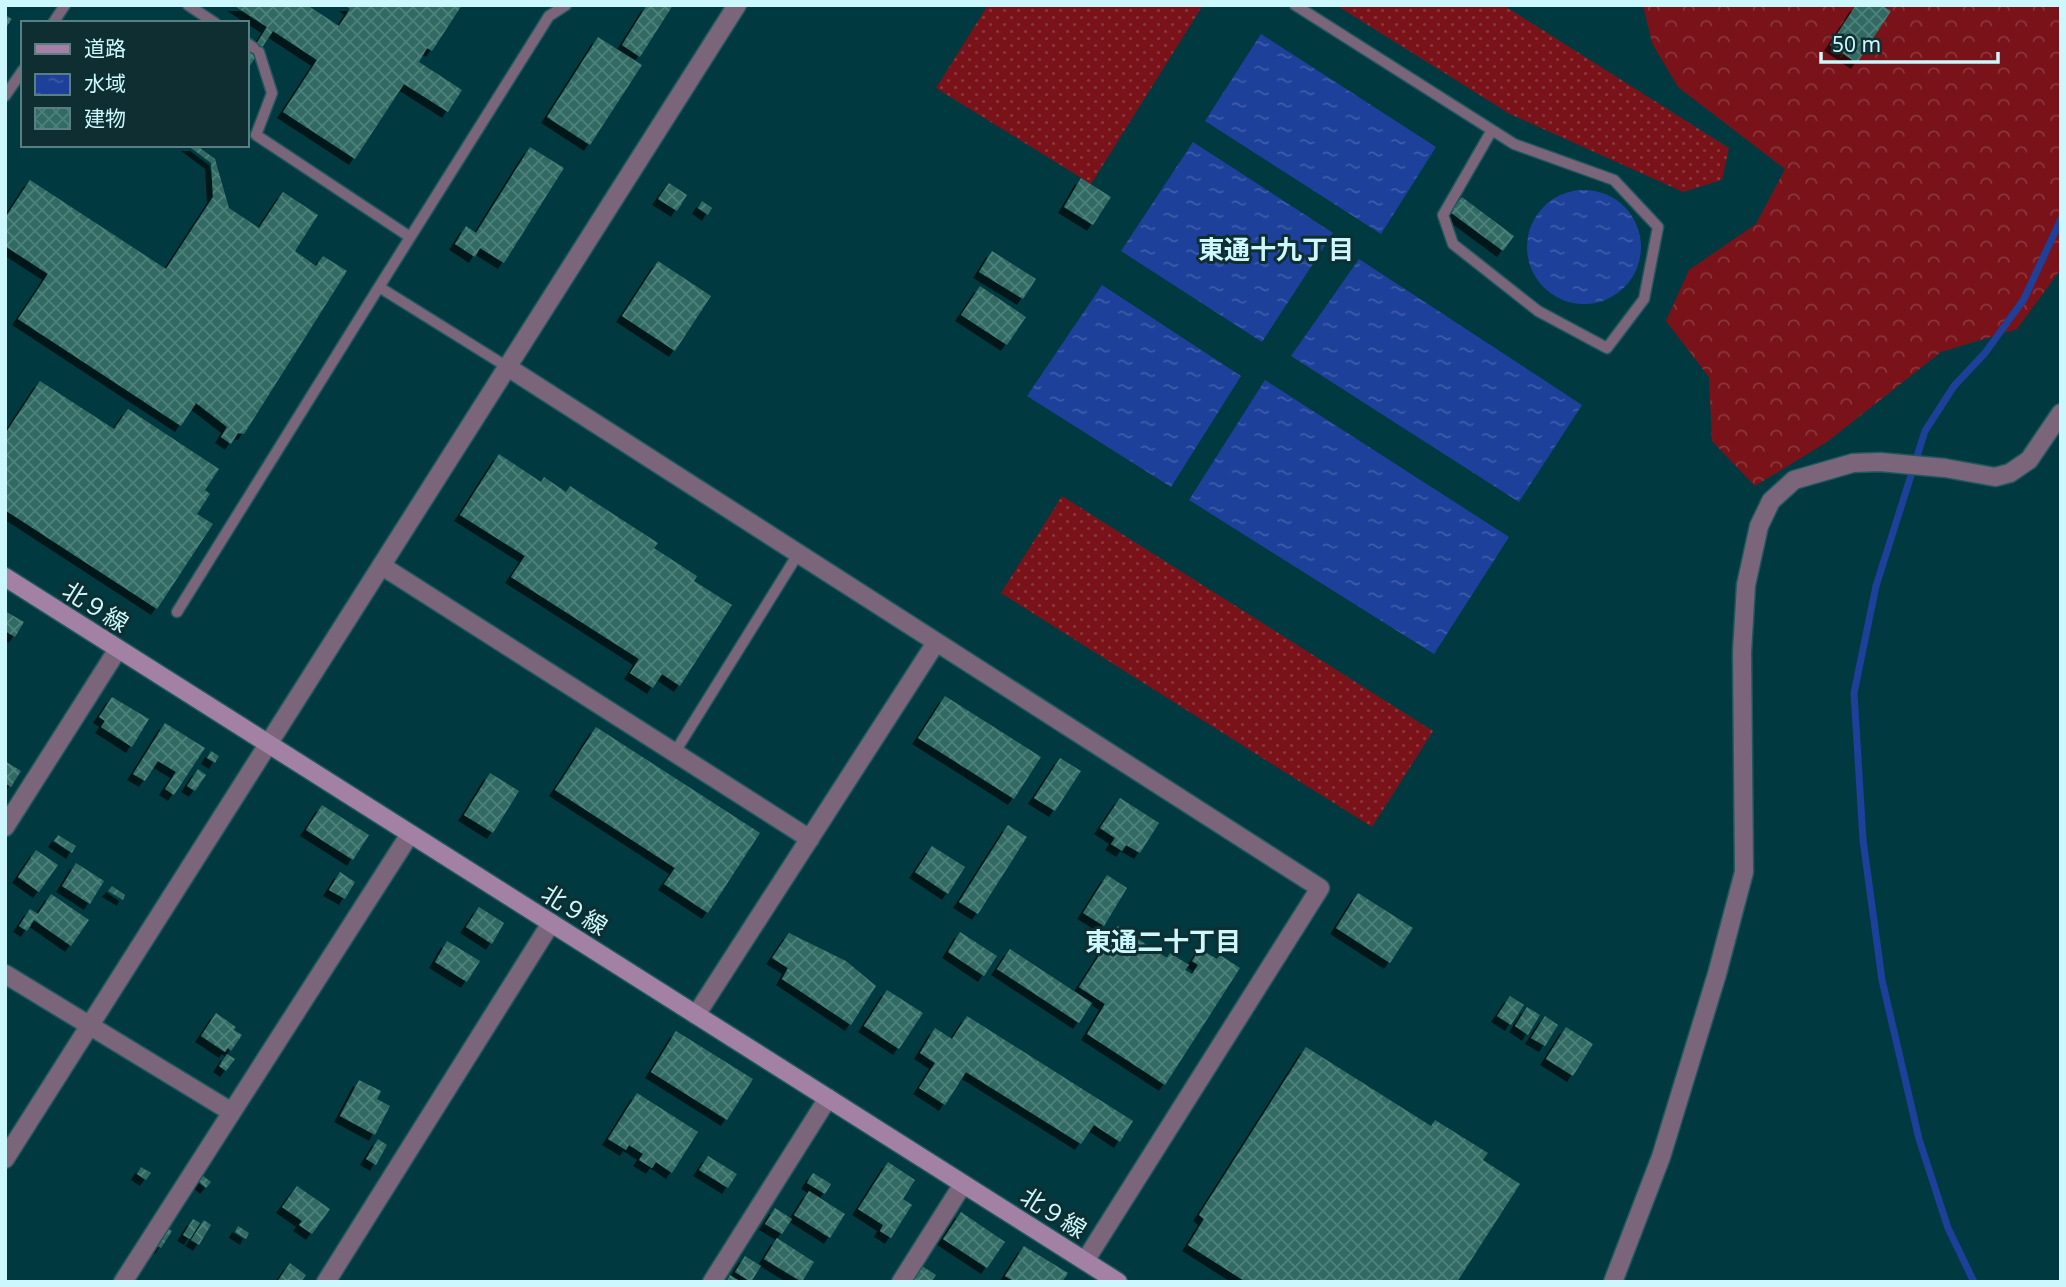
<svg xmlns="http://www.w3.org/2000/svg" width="2066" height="1287" viewBox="0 0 2066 1287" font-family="'Noto Sans','Noto Sans JP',sans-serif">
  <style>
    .grass { fill: url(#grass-dots) }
    .forest { fill: url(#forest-crowns) }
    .water { fill: url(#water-ripples) }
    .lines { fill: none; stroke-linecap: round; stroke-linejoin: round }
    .stream { stroke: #1d409a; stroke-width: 7 }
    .building { fill: url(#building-cross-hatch); filter: url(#shadow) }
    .lane-casing { stroke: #21585e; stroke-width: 13 }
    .street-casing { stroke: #21585e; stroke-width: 21 }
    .secondary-casing { stroke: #21585e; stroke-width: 21 }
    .lane { stroke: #7a657b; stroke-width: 10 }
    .street { stroke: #7a657b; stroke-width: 18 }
    .secondary { stroke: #a281a4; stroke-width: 18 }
    .labels { text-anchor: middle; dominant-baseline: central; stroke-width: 6; stroke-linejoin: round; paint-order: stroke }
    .street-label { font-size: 24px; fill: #ccf8fd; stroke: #0e2e31 }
    .neighbourhood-label { font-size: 26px; font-weight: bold; fill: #ccf8fd; stroke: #0e2e31 }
  </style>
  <defs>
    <pattern id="grass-dots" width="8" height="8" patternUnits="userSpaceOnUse" patternTransform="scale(1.75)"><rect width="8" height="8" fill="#791319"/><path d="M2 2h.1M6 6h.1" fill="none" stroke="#8b363b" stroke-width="1.8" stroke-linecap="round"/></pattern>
    <pattern id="forest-crowns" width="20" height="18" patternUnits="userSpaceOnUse" patternTransform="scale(1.75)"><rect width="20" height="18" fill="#791319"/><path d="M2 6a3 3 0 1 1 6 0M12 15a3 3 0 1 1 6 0" fill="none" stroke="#8b363b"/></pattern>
    <pattern id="water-ripples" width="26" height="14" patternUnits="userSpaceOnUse" patternTransform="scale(1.75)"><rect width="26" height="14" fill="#1d409a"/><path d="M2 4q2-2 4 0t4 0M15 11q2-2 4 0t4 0" fill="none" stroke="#3d5ca9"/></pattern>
    <pattern id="building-cross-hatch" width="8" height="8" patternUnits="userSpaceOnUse" patternTransform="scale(1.75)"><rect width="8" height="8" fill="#326b64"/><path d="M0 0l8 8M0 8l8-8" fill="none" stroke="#4e817b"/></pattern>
    <filter id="shadow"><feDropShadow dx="-6" dy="6" stdDeviation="0" flood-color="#0009"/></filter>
  </defs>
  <rect width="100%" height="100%" fill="#003a40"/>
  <path class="grass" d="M988,5H1203L1091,184L936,88Z
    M1336,5H1503L1729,148L1722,180L1683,192L1510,114Z
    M1062,496L1433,731L1372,827L1001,593Z"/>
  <path class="forest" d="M1643,5H2061V269L2017,329L1941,352L1827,442L1755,486L1712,441L1709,377L1666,321L1689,270L1756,224L1785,169L1678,87L1652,43Z"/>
  <path class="water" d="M1261,34L1436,147L1381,234L1205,121Z
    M1193,142L1333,233L1262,342L1121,251Z
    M1527 247a57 57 0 1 1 114 0a57 57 0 1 1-114 0Z
    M1359,259L1582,405L1519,502L1291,356Z
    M1102,285L1241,376L1171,487L1027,396Z
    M1265,380L1509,537L1434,654L1189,500Z"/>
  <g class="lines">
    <path class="stream" d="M1974,1282L1948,1228L1919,1139L1882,980L1863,840L1854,693L1876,586L1925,431L1954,386L1985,353L2024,299L2061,219"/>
  </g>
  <path class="building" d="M233,5H307L339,26L350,9L345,5H462L432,51L427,48L419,62L462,90L448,112L404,84L355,159L283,112L317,60L273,31L247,70V58L267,27Z
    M647,5H673L640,57L622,45Z
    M1856,5H1881L1891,11L1857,63L1830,45Z
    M5,15L12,19L5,29Z
    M598,37L642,65L590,145L547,117Z
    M187,145H196L215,159L229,208L259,228L283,192L318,215L295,251L316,266L323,256L347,271L244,434L238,433L231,444L221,437L227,427L196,403L181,426L18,319L48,274L5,246V218L30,180L166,269L213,197L211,163Z
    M530,147L564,168L504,263L480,248L475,257L455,244L466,226L476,233Z
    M1081,178L1111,197L1093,225L1064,207Z
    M669,183L687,195L677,211L658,199Z
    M1462,197L1514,236L1503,251L1450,212Z
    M702,201L712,208L708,215L698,208Z
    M992,251L1036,279L1023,299L979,272Z
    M658,261L711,296L675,351L622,316Z
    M980,286L1026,317L1007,345L961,315Z
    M40,381L114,429L128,409L219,469L205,490L210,494L197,514L213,524L157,609L5,510V434Z
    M499,454L541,482L544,477L566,492L570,486L658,543L654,548L697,576L694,581L732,605L680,686L662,674L653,688L630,673L639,659L511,577L525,556L460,515Z
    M5,611L24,622L15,637L5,631Z
    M945,696L1041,757L1014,799L918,738Z
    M112,697L149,719L132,747L101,727L105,721L99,717Z
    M165,723L205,748L174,795L165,789L176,772L158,761L145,781L133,774Z
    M596,727L760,833L708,913L664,884L675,868L555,790Z
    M211,751L219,756L215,763L207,758Z
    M1060,758L1081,771L1055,811L1034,798Z
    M5,761L21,771L11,787L5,783Z
    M198,769L206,775L195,791L187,786Z
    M490,773L519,791L493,833L464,815Z
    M1120,798L1159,823L1140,853L1126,845L1122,851L1111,844L1115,838L1100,828Z
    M322,805L369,835L353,860L306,830Z
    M1008,825L1027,837L978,914L959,902Z
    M58,835L76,846L72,853L54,841Z
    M932,846L965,867L948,894L915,872Z
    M36,850L58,865L39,892L18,877Z
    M76,863L104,881L90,904L62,886Z
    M340,872L355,882L345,899L329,890Z
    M1107,875L1127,888L1104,926L1083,913Z
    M112,886L125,895L123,900L108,891Z
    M1358,893L1413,928L1390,963L1336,928Z
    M51,894L89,920L71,946L34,920L27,931L19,926L30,909L38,914Z
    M479,907L504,923L492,944L466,927Z
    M1118,926L1167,958L1170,953L1189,965L1185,970L1192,974L1198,965L1192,961L1200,949L1217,959L1220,955L1240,968L1165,1085L1087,1034L1105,1004L1079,987Z
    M960,932L997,956L984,976L948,952Z
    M789,933L846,961L876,986L851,1025L782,979L788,968L772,958Z
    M447,941L480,961L467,982L435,962Z
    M1010,949L1092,1003L1079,1023L997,969Z
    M887,990L923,1013L899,1049L864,1026Z
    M1510,996L1524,1005L1511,1025L1497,1016Z
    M1527,1007L1540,1015L1528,1035L1515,1026Z
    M216,1013L236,1027L234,1030L242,1035L231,1051L228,1048L225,1052L201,1036Z
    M967,1016L1133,1121L1120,1142L1094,1125L1081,1144L966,1072L945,1105L919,1088L935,1063L920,1053L935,1028L952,1039Z
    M1545,1016L1558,1025L1545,1046L1531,1038Z
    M1566,1027L1593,1044L1573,1076L1546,1059Z
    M676,1031L753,1079L727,1120L651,1072Z
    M1306,1047L1431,1126L1435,1120L1488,1153L1483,1160L1520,1184L1457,1282H1246L1188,1245L1204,1219L1199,1215Z
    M227,1054L235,1059L226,1071L219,1066Z
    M359,1080L381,1091L377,1099L390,1106L375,1135L340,1116Z
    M637,1093L698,1132L672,1173L656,1162L652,1168L639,1160L643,1154L629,1145L626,1150L608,1139Z
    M378,1139L387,1145L376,1165L366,1159Z
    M708,1156L737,1174L728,1188L699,1170Z
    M888,1162L915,1180L903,1199L912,1205L891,1238L880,1231L883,1225L858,1209Z
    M141,1167L151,1173L146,1180L137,1174Z
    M813,1173L831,1184L825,1194L807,1183Z
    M202,1175L211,1182L206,1188L198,1181Z
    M297,1186L330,1209L312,1234L299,1225L302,1221L282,1207Z
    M809,1191L845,1214L830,1238L794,1215Z
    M775,1208L792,1219L782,1234L765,1224Z
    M961,1212L1005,1242L987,1268L943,1239Z
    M193,1219L200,1223L190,1239L183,1235Z
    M204,1220L211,1225L199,1245L191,1240Z
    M163,1226L172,1231L161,1248L152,1243Z
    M238,1226L249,1233L246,1239L235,1232Z
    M777,1238L814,1262L802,1282L764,1259Z
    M1024,1246L1068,1273L1062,1282H1015L1005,1276Z
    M745,1256L761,1266L751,1282L735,1272Z
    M290,1263L306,1275L301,1282H277Z
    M922,1266L936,1275L931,1282H912Z
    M730,1275L741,1282H726Z"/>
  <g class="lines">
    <g class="lane-casing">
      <path id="lane" d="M188,5L215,23
        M1295,5L1492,130L1514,144L1614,180L1658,227L1644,299L1607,348L1538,311L1453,244L1443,215L1492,130
        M53,23L65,5
        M247,43L254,48
        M259,52L272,93L256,135L410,237
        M5,96L23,70
        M509,368L379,287L549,16L566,5
        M177,612L379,287
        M675,752L798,554"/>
    </g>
    <g class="street-casing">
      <path id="street" d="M509,368L1320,888L1085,1261
        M382,566L810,839
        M5,827L118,649
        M5,974L230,1111
        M696,1015L935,644
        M5,1159L737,5
        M123,1282L410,834
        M326,1282L551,923
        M712,1282L828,1098
        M901,1282L963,1184
        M1613,1282L1661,1157L1717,974L1744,872L1742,652L1746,585L1759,526L1771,501L1794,480L1853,463L1880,462L1945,468L1995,477L2010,473L2029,460L2061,413"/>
    </g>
    <g class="secondary-casing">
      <path id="secondary" d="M5,577L1118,1282"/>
    </g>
    <use href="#lane" class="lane"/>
    <use href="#street" class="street"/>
    <use href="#secondary" class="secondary"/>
  </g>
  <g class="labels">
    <g class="street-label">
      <text transform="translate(96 606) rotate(32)">北９線</text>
      <text transform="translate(575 909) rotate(32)">北９線</text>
      <text transform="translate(1054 1212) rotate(32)">北９線</text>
    </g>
    <g class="neighbourhood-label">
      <text x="1276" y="249">東通十九丁目</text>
      <text x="1163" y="941">東通二十丁目</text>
    </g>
  </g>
  <rect width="2066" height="1287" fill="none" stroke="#ccf8fd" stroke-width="14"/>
  <rect x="21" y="21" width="228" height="126" fill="#0e2e31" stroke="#5a7f83" stroke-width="2"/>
  <rect x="35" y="44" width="35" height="10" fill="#a281a4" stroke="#5a7f83" stroke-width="2"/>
  <text x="84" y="56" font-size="21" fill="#ccf8fd">道路</text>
  <rect x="35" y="74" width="35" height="21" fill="url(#water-ripples)" stroke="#5a7f83" stroke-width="2"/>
  <text x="84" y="91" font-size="21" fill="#ccf8fd">水域</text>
  <rect x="35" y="108" width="35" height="21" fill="url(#building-cross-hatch)" stroke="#5a7f83" stroke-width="2"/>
  <text x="84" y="126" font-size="21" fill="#ccf8fd">建物</text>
  <path d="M1821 52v10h177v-10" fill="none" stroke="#ccf8fd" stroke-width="3.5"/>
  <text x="1832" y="52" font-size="21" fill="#ccf8fd" stroke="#0e2e31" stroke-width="5" paint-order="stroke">50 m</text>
</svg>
